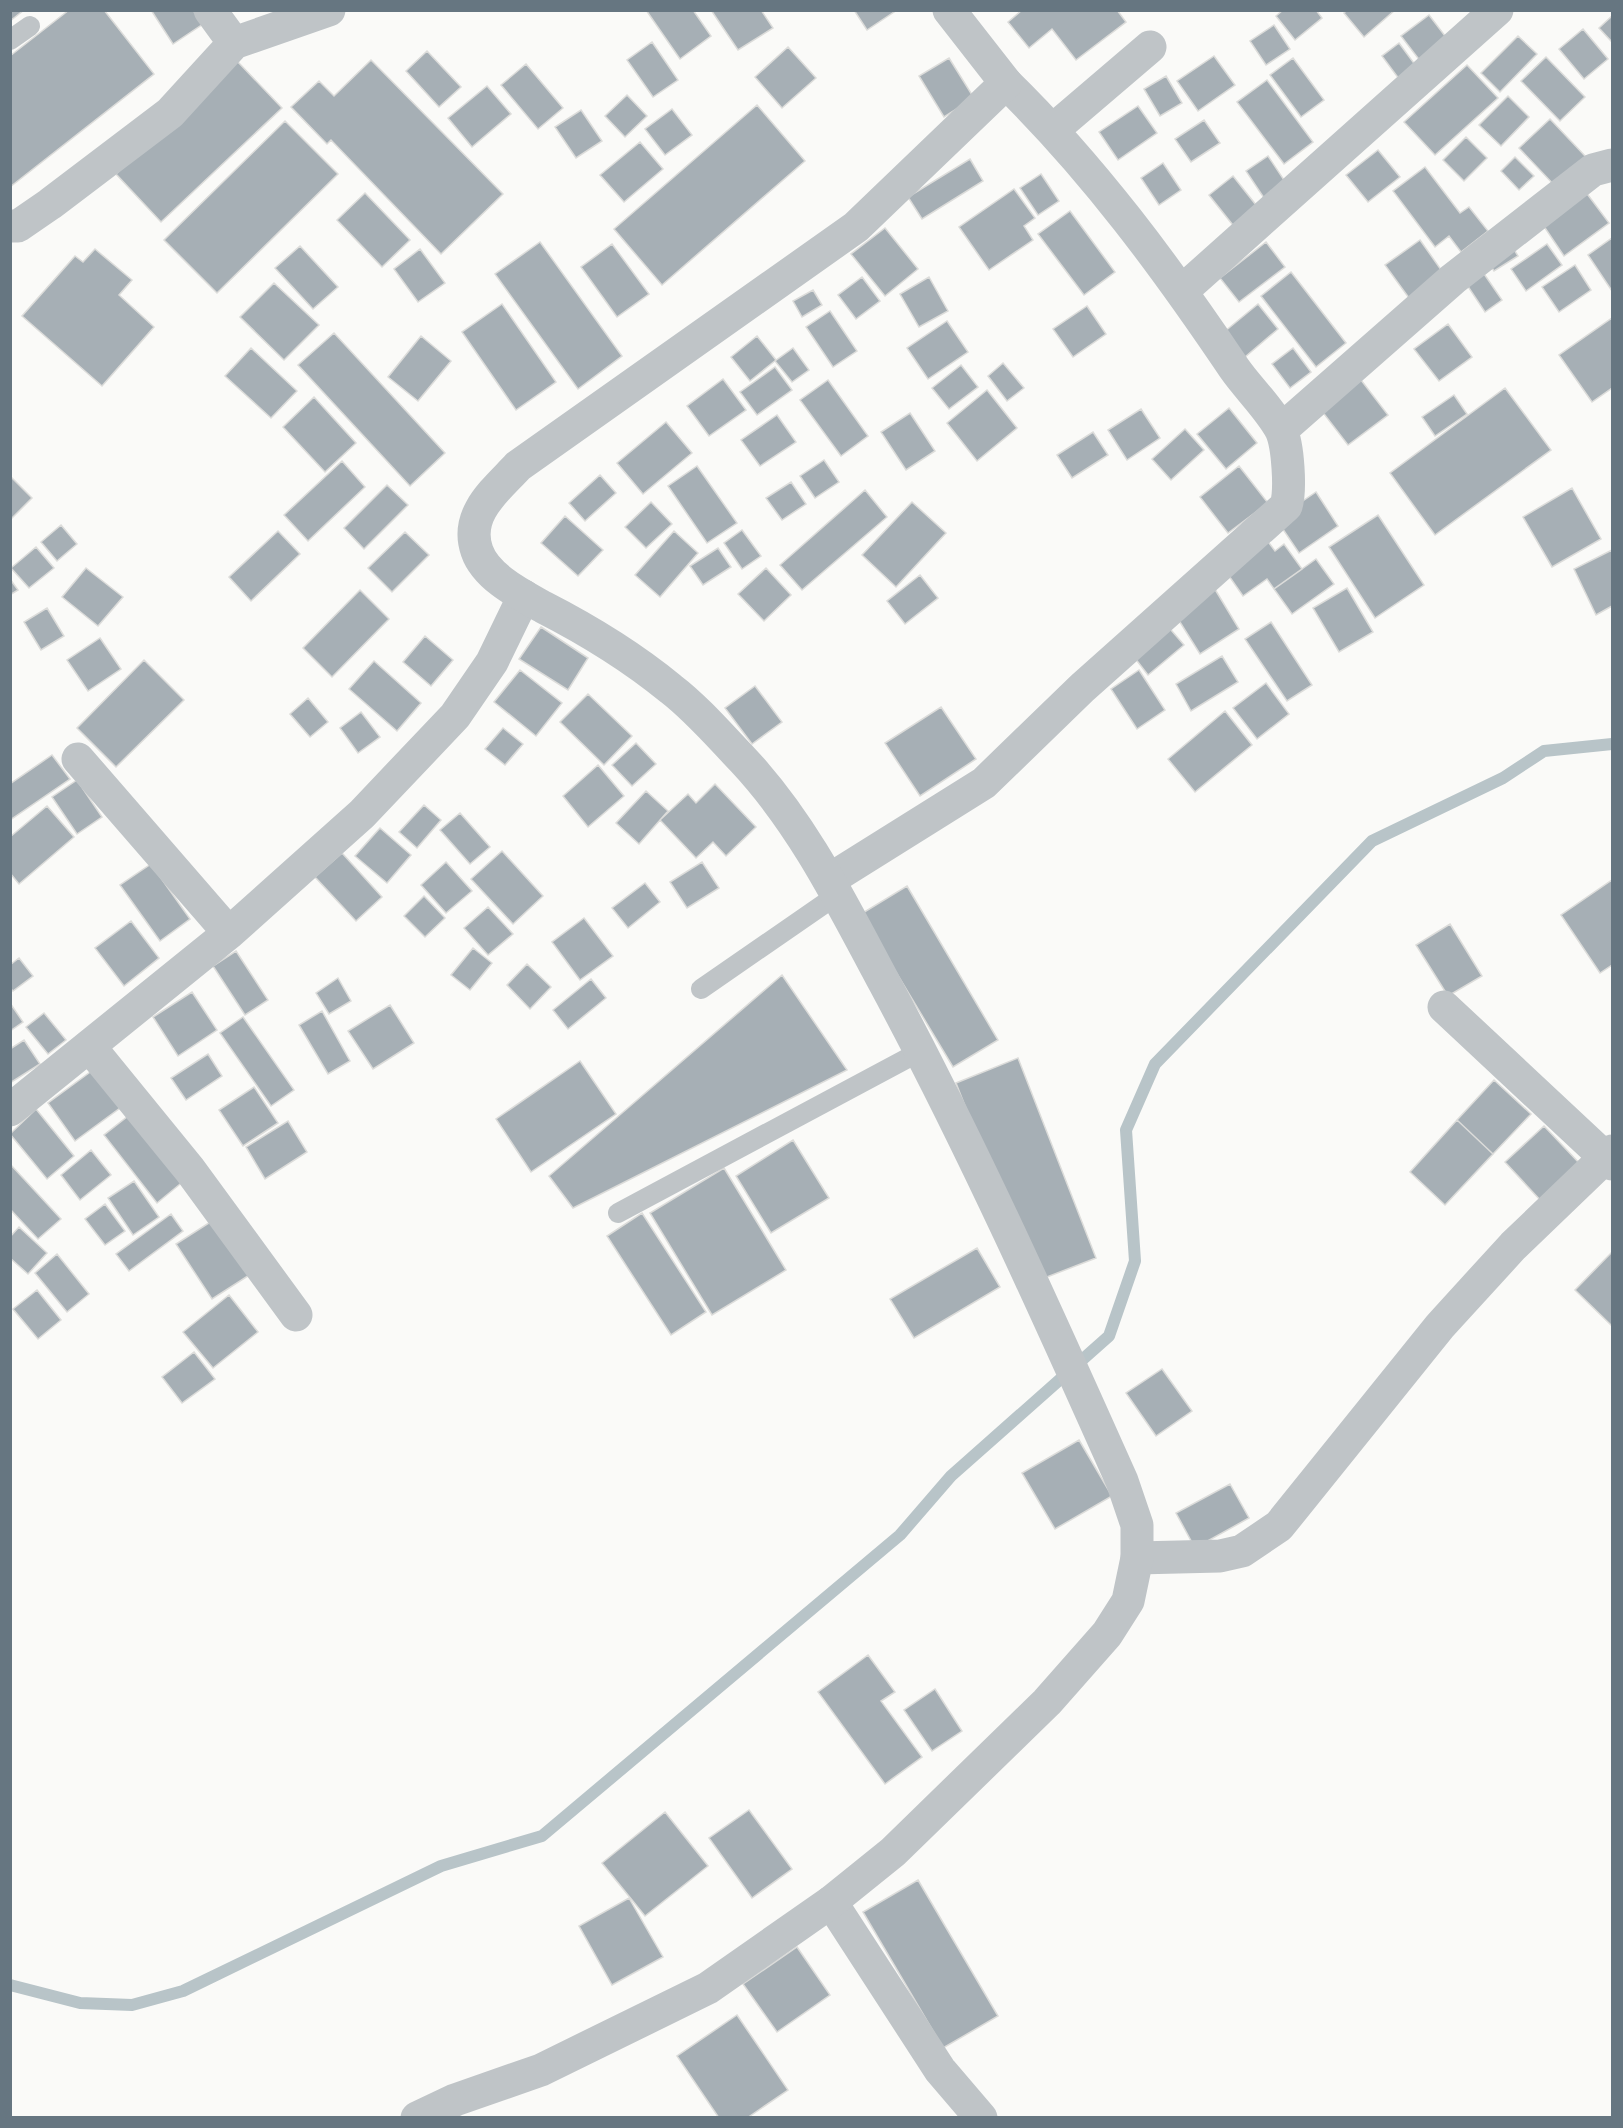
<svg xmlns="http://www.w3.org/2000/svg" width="1623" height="2128" viewBox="0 0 1623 2128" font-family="Signika,sans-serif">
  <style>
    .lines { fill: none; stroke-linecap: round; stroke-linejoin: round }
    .stream { stroke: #b8c4c8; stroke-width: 12 }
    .building { fill: #a6afb5; stroke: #dcdcda; stroke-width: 1.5 }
    .service { stroke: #bfc4c7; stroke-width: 20 }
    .minor { stroke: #bfc4c7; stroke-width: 33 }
    .tertiary { stroke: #bfc4c7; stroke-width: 33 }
  </style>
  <rect width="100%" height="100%" fill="#fafaf8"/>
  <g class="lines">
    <path class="stream" d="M10,1985L80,2003L132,2005L183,1991L441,1866L542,1836L900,1535L951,1476L1109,1336L1135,1261L1126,1130L1155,1064L1372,841L1503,778L1544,751L1612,744"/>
  </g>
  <path class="building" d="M10,10H24L10,21Z
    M69,10H104L154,74L10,187V56Z
    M151,10H193L203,24L173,44Z
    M646,10H693L711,36L680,59Z
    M711,10H761L773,28L738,50Z
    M854,10H897L867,30Z
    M1022,10H1117L1126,22L1076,60L1052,29L1029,48L1008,22Z
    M1283,10H1316L1322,18L1295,40L1276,16Z
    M1347,10H1395L1364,37L1344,13Z
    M1429,15L1452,45L1424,66L1401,36Z
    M1612,16V42L1599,28Z
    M1274,25L1290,49L1266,65L1250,41Z
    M1583,29L1608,59L1584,79L1559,49Z
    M1518,36L1537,54L1500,92L1481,73Z
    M652,42L678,80L653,97L627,60Z
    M1399,43L1419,70L1402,83L1382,56Z
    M788,47L816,78L782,108L755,77Z
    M427,51L461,87L439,107L406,71Z
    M1214,56L1235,85L1198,111L1177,81Z
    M1546,57L1585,97L1560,121L1521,81Z
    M949,58L974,98L944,117L919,76Z
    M1293,58L1324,100L1301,117L1270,75Z
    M371,60L503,194L441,254L331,140L327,144L291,107L319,81L334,96Z
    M237,61L282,108L161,222L116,174Z
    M526,64L563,108L538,129L501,85Z
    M1467,65L1498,98L1435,155L1404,122Z
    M1166,76L1182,103L1160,116L1144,89Z
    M1267,80L1313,142L1284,164L1237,102Z
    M487,86L511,114L472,147L448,118Z
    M627,95L647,116L625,137L605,116Z
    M1508,96L1529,117L1501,146L1479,125Z
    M757,105L805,161L662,285L614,229Z
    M1138,106L1157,133L1118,160L1099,132Z
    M672,109L692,135L665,155L645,129Z
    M581,110L602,141L576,158L555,127Z
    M1550,119L1586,157L1556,187L1519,148Z
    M1204,120L1220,143L1191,162L1175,139Z
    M285,121L338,174L217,293L164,240Z
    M1466,137L1487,158L1464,181L1443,160Z
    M640,142L663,169L624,202L600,175Z
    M1378,150L1400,177L1368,202L1346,175Z
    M1268,156L1290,189L1268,204L1246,171Z
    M1515,157L1534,176L1519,190L1501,171Z
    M970,159L983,181L922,219L908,197Z
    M1163,163L1181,190L1159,205L1141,178Z
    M1425,167L1460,213L1469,207L1488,231L1461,252L1449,236L1435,247L1393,191Z
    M1041,174L1059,201L1038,215L1020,188Z
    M1233,176L1260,210L1236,229L1209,195Z
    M1014,189L1035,218L1024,226L1033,240L989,270L959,227Z
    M1585,191L1609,223L1564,256L1541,222Z
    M365,193L410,240L382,267L337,220Z
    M1070,211L1115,272L1084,295L1038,234Z
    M885,228L918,269L885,296L851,254Z
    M1612,238V291L1588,255Z
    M1420,240L1444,274L1409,298L1385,265Z
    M540,242L622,356L578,389L495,274Z
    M1266,242L1285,267L1239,302L1220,278Z
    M1510,243L1518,256L1494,271L1486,257Z
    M612,244L649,294L617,317L581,267Z
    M1547,244L1562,265L1526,291L1511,269Z
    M300,246L338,287L313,309L275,268Z
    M95,249L132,280L119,295L154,327L102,386L22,316L75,256L83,262Z
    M420,249L445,283L418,302L394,269Z
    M1575,265L1591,290L1559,312L1542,287Z
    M1480,268L1502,300L1485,312L1463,279Z
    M1291,272L1346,343L1316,367L1261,296Z
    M862,277L880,301L856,319L838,295Z
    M929,277L948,311L919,327L900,294Z
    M274,283L319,325L284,360L240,317Z
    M813,290L822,305L802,317L793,301Z
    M502,304L556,382L516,410L462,332Z
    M1258,304L1278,329L1245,357L1224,332Z
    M1087,306L1106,334L1073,357L1053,329Z
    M830,311L857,351L833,367L806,327Z
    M1612,318V388L1592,402L1559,355Z
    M947,321L968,352L928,379L907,348Z
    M1448,324L1472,357L1439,381L1414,349Z
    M334,333L445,453L410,486L298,365Z
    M421,336L451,361L418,401L388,377Z
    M757,336L776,360L750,381L731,357Z
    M251,348L297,391L271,418L225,376Z
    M793,348L809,370L792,382L775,361Z
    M1293,348L1311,372L1290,388L1272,364Z
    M1003,363L1024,388L1007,401L988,376Z
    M961,365L978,387L949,409L932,388Z
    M775,367L792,390L757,415L740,392Z
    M723,379L746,410L709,436L687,406Z
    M828,380L868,436L841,456L800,400Z
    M1361,380L1388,415L1348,445L1321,410Z
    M1505,388L1551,450L1435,535L1390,473Z
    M987,390L1017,428L977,461L947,423Z
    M1454,395L1467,414L1435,436L1422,417Z
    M314,397L356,443L325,472L283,427Z
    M1229,408L1257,443L1226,469L1197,434Z
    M1141,409L1160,438L1127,460L1108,430Z
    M910,413L935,451L906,470L881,432Z
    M777,415L796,442L760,466L741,440Z
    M666,422L692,453L643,494L617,463Z
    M1185,429L1204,450L1171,480L1152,459Z
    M1093,432L1108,455L1072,478L1057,455Z
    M824,460L839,482L815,498L800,476Z
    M342,461L365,487L308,541L284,515Z
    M697,466L737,523L707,543L668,486Z
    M1239,466L1268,503L1228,533L1200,497Z
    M600,475L616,493L585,521L569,503Z
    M10,476L32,498L10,520Z
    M791,482L806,504L782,520L766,498Z
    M387,485L408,505L364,549L344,528Z
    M1572,488L1601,539L1552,567L1523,517Z
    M865,490L887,517L802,590L780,565Z
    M1316,492L1338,526L1299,553L1276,519Z
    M651,502L672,524L646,548L625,527Z
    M912,502L946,533L896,587L862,555Z
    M1378,515L1424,585L1375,618L1329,547Z
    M565,516L603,550L578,576L541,543Z
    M61,525L77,544L57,561L41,542Z
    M742,530L761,556L742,569L724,543Z
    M278,531L300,554L251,601L229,577Z
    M674,531L698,553L660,597L635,575Z
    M405,532L429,555L392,592L368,568Z
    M1264,536L1275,551L1284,544L1302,569L1274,589L1267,579L1243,596L1222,566Z
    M36,547L54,568L29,588L11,568Z
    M718,548L731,567L703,585L690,566Z
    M1612,550V606L1596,615L1574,569Z
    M1316,559L1334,584L1292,614L1274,589Z
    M86,568L123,597L98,626L62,597Z
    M766,568L791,595L764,621L738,594Z
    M920,575L938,598L905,624L887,601Z
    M10,579L18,590L10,595Z
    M1213,586L1239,629L1200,654L1173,611Z
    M1347,588L1373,632L1339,652L1313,608Z
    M360,590L389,619L332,677L303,648Z
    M47,608L64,636L41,650L24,622Z
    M1271,622L1312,685L1287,701L1245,639Z
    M1165,623L1184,645L1148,675L1131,653Z
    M541,627L588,658L568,690L519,659Z
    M425,636L453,660L431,686L403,662Z
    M100,638L121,669L88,691L67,660Z
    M1222,656L1238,682L1191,711L1176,684Z
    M144,660L184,700L116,767L77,728Z
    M374,661L421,703L397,731L349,689Z
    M520,670L562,703L536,736L494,702Z
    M1139,670L1165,710L1137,729L1111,689Z
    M1266,683L1289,714L1257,739L1233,708Z
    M755,686L782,722L752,744L725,708Z
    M588,694L632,736L604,765L560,722Z
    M308,698L328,722L310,737L290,714Z
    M941,707L976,759L920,796L885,743Z
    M1225,711L1252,745L1195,792L1168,759Z
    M361,712L380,737L358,753L340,728Z
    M503,728L523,744L505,765L485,749Z
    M636,743L656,764L632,786L612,765Z
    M52,755L70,779L10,820V784Z
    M598,765L624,796L588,827L563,796Z
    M77,780L102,817L77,834L52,797Z
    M715,784L756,827L726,856L713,842L696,858L660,820L688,794L696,803Z
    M646,791L668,811L639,844L616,823Z
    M424,805L441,820L417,848L399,832Z
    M47,806L74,837L19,884L10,873V837Z
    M460,813L490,847L470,864L440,830Z
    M380,828L411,855L387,883L355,856Z
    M502,851L543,896L513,924L471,879Z
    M342,853L382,897L356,921L315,877Z
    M446,862L472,891L446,913L421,885Z
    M702,862L719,888L687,908L670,882Z
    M151,864L190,919L160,941L120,885Z
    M1612,880V965L1600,973L1561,915Z
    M645,883L660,902L628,928L612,908Z
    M907,886L998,1040L953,1067L861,914Z
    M424,896L445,918L425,937L404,916Z
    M488,907L513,934L488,955L464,928Z
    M584,918L613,956L580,980L552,942Z
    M131,921L159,958L124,986L95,948Z
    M1450,924L1482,976L1448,996L1416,945Z
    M473,948L492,963L470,990L451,975Z
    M236,951L268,1000L245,1015L213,966Z
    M19,958L33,976L13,991L10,988V965Z
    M527,964L551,987L530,1009L507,985Z
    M782,975L847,1070L573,1208L549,1176Z
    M338,978L351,1001L329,1014L316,993Z
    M591,979L606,998L568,1029L553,1010Z
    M192,992L217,1030L178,1056L153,1017Z
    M10,1003L23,1022L10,1031Z
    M390,1005L414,1043L373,1069L348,1031Z
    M322,1011L350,1061L328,1074L299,1025Z
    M44,1013L66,1040L48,1054L26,1027Z
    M243,1017L294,1090L271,1106L220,1033Z
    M24,1040L40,1064L10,1083V1049Z
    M208,1054L222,1076L186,1100L171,1078Z
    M1018,1058L1096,1258L1034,1282L956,1083Z
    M580,1061L616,1114L531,1172L496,1119Z
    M93,1070L120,1108L75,1141L48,1103Z
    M1494,1080L1531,1114L1493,1154L1457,1120Z
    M254,1087L278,1123L243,1146L219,1110Z
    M36,1109L74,1156L47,1179L10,1134Z
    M132,1113L185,1180L157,1203L104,1135Z
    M1457,1120L1493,1154L1445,1205L1410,1172Z
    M288,1121L307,1152L265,1179L246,1147Z
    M1544,1126L1581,1165L1542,1202L1505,1162Z
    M793,1140L829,1198L771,1233L736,1176Z
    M91,1150L111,1175L80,1200L61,1175Z
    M10,1164L61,1219L38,1239L10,1209Z
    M724,1168L786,1270L712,1315L650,1213Z
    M134,1181L159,1217L133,1235L108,1198Z
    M105,1204L125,1231L105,1245L85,1219Z
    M642,1213L706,1312L671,1335L607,1236Z
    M171,1214L183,1231L129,1271L116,1254Z
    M215,1219L251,1274L212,1299L176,1244Z
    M19,1227L47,1253L28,1274L10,1258V1237Z
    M977,1248L1000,1287L914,1338L890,1299Z
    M1612,1252V1326L1575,1290Z
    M57,1254L89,1294L67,1312L35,1273Z
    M37,1290L61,1320L38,1339L13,1309Z
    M229,1295L258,1332L213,1368L183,1332Z
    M194,1352L215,1379L182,1403L162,1377Z
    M1162,1369L1192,1411L1156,1436L1126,1393Z
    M1079,1440L1112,1496L1055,1529L1022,1473Z
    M1230,1484L1249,1518L1195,1548L1176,1513Z
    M868,1655L895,1692L881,1701L922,1757L885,1784L818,1692Z
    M935,1689L962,1731L932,1751L904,1710Z
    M749,1810L792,1869L752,1898L709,1838Z
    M665,1812L708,1866L645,1916L602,1863Z
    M918,1880L998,2016L943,2048L863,1912Z
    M629,1898L663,1957L612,1985L579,1926Z
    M797,1947L830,1995L777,2032L743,1984Z
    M737,2015L788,2090L747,2118H719L677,2056Z"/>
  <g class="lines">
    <path class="service" d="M10,40L30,26
      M701,989L837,895
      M618,1213L921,1051"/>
    <path class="minor" d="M210,10L234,43
      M1054,129L1150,47
      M10,226H18L50,204L170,113L234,43L329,10
      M1182,291L1497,10
      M1281,430L1453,279L1593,170L1612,165
      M78,759L229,933
      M829,880L984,783L1082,688L1286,506C1291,490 1288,445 1281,430C1270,409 1247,387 1234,368C1166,267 1093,168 1006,83
      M1444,1007L1612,1164
      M89,1046L190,1170L296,1315
      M10,1110L229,933L362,814L455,716L492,662L524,596
      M1137,1558L1220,1556L1242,1551L1279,1526L1440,1326L1513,1246L1612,1151
      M831,1902L940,2070L981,2118"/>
    <path class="tertiary" d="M417,2118L455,2100L541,2070L708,1988L831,1902L893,1852L1047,1702L1107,1634L1128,1601L1137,1558V1525L1122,1481C1047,1313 972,1146 885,984C843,906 804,825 743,760C720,736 697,709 671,689C632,657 588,630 543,607C520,594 486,577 477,551C464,514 496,490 518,466L856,227L1006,83L949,10"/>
  </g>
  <rect width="1623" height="2128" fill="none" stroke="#667681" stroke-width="24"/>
</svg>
